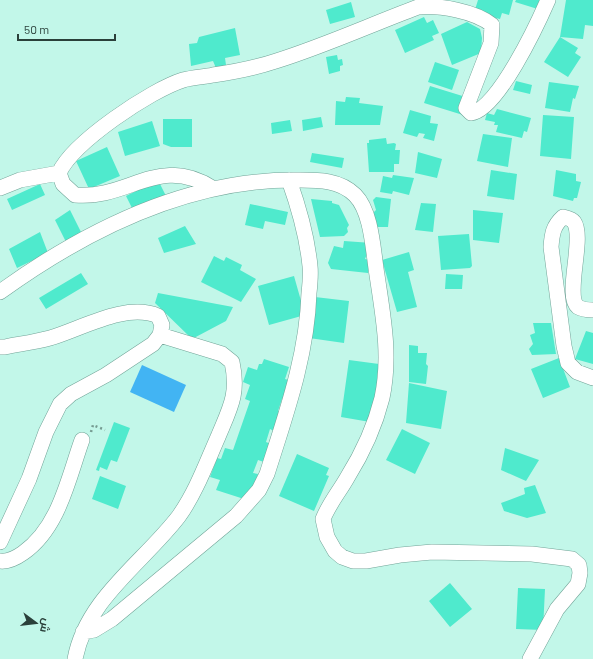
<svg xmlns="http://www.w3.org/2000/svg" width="593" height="659" viewBox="0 0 593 659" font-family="Barlow,Cairo,sans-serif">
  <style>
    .water { fill: #42b4f3 }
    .building { fill: #4feacd }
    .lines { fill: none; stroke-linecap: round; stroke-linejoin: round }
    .minor-casing { stroke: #72a498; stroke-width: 16 }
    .path { stroke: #759b91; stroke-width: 2.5; stroke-dasharray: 2 3; stroke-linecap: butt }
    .minor { stroke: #fff; stroke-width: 15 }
  </style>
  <rect width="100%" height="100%" fill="#c2f7e9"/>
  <path class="water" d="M142,365L186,385L174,412L130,392Z"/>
  <path class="building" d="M478,0H513L509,15L502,13L500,19L474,13Z
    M516,0H544L541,10L515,2Z
    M566,0H593V26L585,25L583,39L560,37Z
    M351,2L355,17L330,24L326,10Z
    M424,17L427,23L433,20L439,33L432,36L434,40L405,53L395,30Z
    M467,22L480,29L482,38L481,53L452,65L441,34Z
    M235,28L240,55L225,58L226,65L216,68L213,61L191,66L189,44L197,43L199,37Z
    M560,37L578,48L575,53L581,57L568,77L544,62Z
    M337,55L338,60L342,59L343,65L340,66V71L329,74L326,57Z
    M435,62L459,70L452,90L428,82Z
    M516,81L532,85L530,94L513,90Z
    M549,82L579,86L575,99L573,98L570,112L545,108Z
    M430,86L469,98L463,115L424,103Z
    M346,97L360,98L359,103L383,106L380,125H335L336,101L345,102Z
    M497,109L531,118L527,132L524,131L522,138L496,132L498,125H494L495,122L485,120L487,113L494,115Z
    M410,110L431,116L430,123L438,124L434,141L423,138L425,134L419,133L417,137L403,133Z
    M543,115L574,117L571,159L540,156Z
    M321,117L323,127L303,131L302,120Z
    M163,119H192V147H171L163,144Z
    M290,120L292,131L272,134L271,123Z
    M152,121L160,146L125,156L118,132Z
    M483,134L512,138L508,167L477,161Z
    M386,138L387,144L394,143L396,144L395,150H400L399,164H394V172H369L367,143H369V140Z
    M107,147L120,176L89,189L76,161Z
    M418,152L442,159L437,178L415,173Z
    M312,153L344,158L342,168L310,162Z
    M491,170L517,174L514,200L487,196Z
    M556,170L576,174V181L581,182L577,198H574L573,201L553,196Z
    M393,175L414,178L409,195L393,191L392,194L380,192L383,176L392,178Z
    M158,180L166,196L134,212L126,196Z
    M40,184L45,195L12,210L7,199Z
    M376,197L391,199L388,227H377L373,213L376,210L373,200Z
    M311,199L332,201V203L339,205L349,225L347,228L348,232L344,236L320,237Z
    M421,203L436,204L433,232L415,230Z
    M250,204L288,212L285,225L265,221L263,229L245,225Z
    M70,210L81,232L66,242L55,220Z
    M473,210L503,213L499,243L473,240Z
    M185,226L196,244L164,253L158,238Z
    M40,232L48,253L17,268L9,249Z
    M469,234L472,266L470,268L441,270L438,236Z
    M344,241L372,243L370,254H367L365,259L370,260L368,273L331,269L328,263L334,246L343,248Z
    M409,252L414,270L408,272L417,307L397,312L382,260Z
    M214,256L224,261L226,257L242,265L240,270L256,279L241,302L201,282Z
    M81,273L88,284L46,309L39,298Z
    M446,274L463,275L462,289H445Z
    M294,276L305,315L269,325L258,286Z
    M158,293L233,307L226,321L192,339L155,303Z
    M315,297L349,301L344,343L309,338Z
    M533,323H551L556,354L532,355L529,349L533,344L530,335L535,333Z
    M586,331L593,333V364L575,359Z
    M409,345L418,346V353H427L426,364L428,366L426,384L409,382Z
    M559,358L570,387L543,398L531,369Z
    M264,359L289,367L285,379L295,382L288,401L282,399L278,411L283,413L276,432L270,429L266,442L271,444L264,462L258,460L253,473L258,474L252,493L247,492L244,499L216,490L220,480L210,477L217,458L221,459L225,448L233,450L250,401L245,399L250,385L243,382L248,367L257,370L259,364H262Z
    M349,360L379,364L377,379L381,380L370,422L341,417Z
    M409,383L447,391L441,429L406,423Z
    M114,422L130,428L117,462L111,460L107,470L100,467L99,471L96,470Z
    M402,429L430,443L415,474L386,460Z
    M505,448L539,460L526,481L501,470Z
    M297,454L329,468L326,475L329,476L314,511L279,496Z
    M100,476L126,486L118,509L92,499Z
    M535,485L546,513L527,518L504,511L501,503L525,494L524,488Z
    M450,583L472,609L450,627L429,601Z
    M518,588L545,589L543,630L516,629Z"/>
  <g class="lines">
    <g class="minor-casing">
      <path id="minor" d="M0,188L20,180L59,173
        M214,189C159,153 129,200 75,195L63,184L59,173C73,142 151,90 183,80C193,77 204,77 213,75C234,72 255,68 276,61C324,46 370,25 418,7C439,5 475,11 492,25L491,43L466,108L471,113C497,111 538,23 548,0
        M0,292C86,230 187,179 296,180C316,180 339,179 355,195C372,212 373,251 377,275C383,316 391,356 382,398C375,426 362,454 347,478C339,492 329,504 323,519L327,537L335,551L342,557L353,561H366L400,555L432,552L532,554L572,559L579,565L580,573L578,584L557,609L530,659
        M593,310C588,310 583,310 578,307C564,296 585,238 574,222C572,219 567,218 563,217C553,226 552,234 551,247L564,346L568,363L577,372L593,378
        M0,347H5C20,344 35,342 50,338C81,329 126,302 158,316L162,325L160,335L153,344L106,375L71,394L60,404L46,432L29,479L0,542
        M0,561C9,562 16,558 23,553C59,528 68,479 82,440
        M83,632L94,630L112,619L236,516L259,490L267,474C286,414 307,356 309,293C310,284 311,275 310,266C307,236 299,208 289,180
        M75,659C86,599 144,562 179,516C196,492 206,464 218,437C230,408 239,394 232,362L222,354L160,335"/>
    </g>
    <path class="path" d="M91,432L93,425L105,430"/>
    <use href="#minor" class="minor"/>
  </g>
  <g transform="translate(36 623) rotate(105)" stroke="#c2f7e9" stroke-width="3" paint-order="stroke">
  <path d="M0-3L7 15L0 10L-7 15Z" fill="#2a403a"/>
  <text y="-6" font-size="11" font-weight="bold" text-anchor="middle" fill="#2a403a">ش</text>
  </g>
  <path d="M18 34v6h97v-6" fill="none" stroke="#2a403a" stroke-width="2"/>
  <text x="24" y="34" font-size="12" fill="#2a403a" stroke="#c2f7e9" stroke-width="3" paint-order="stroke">50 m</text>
</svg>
